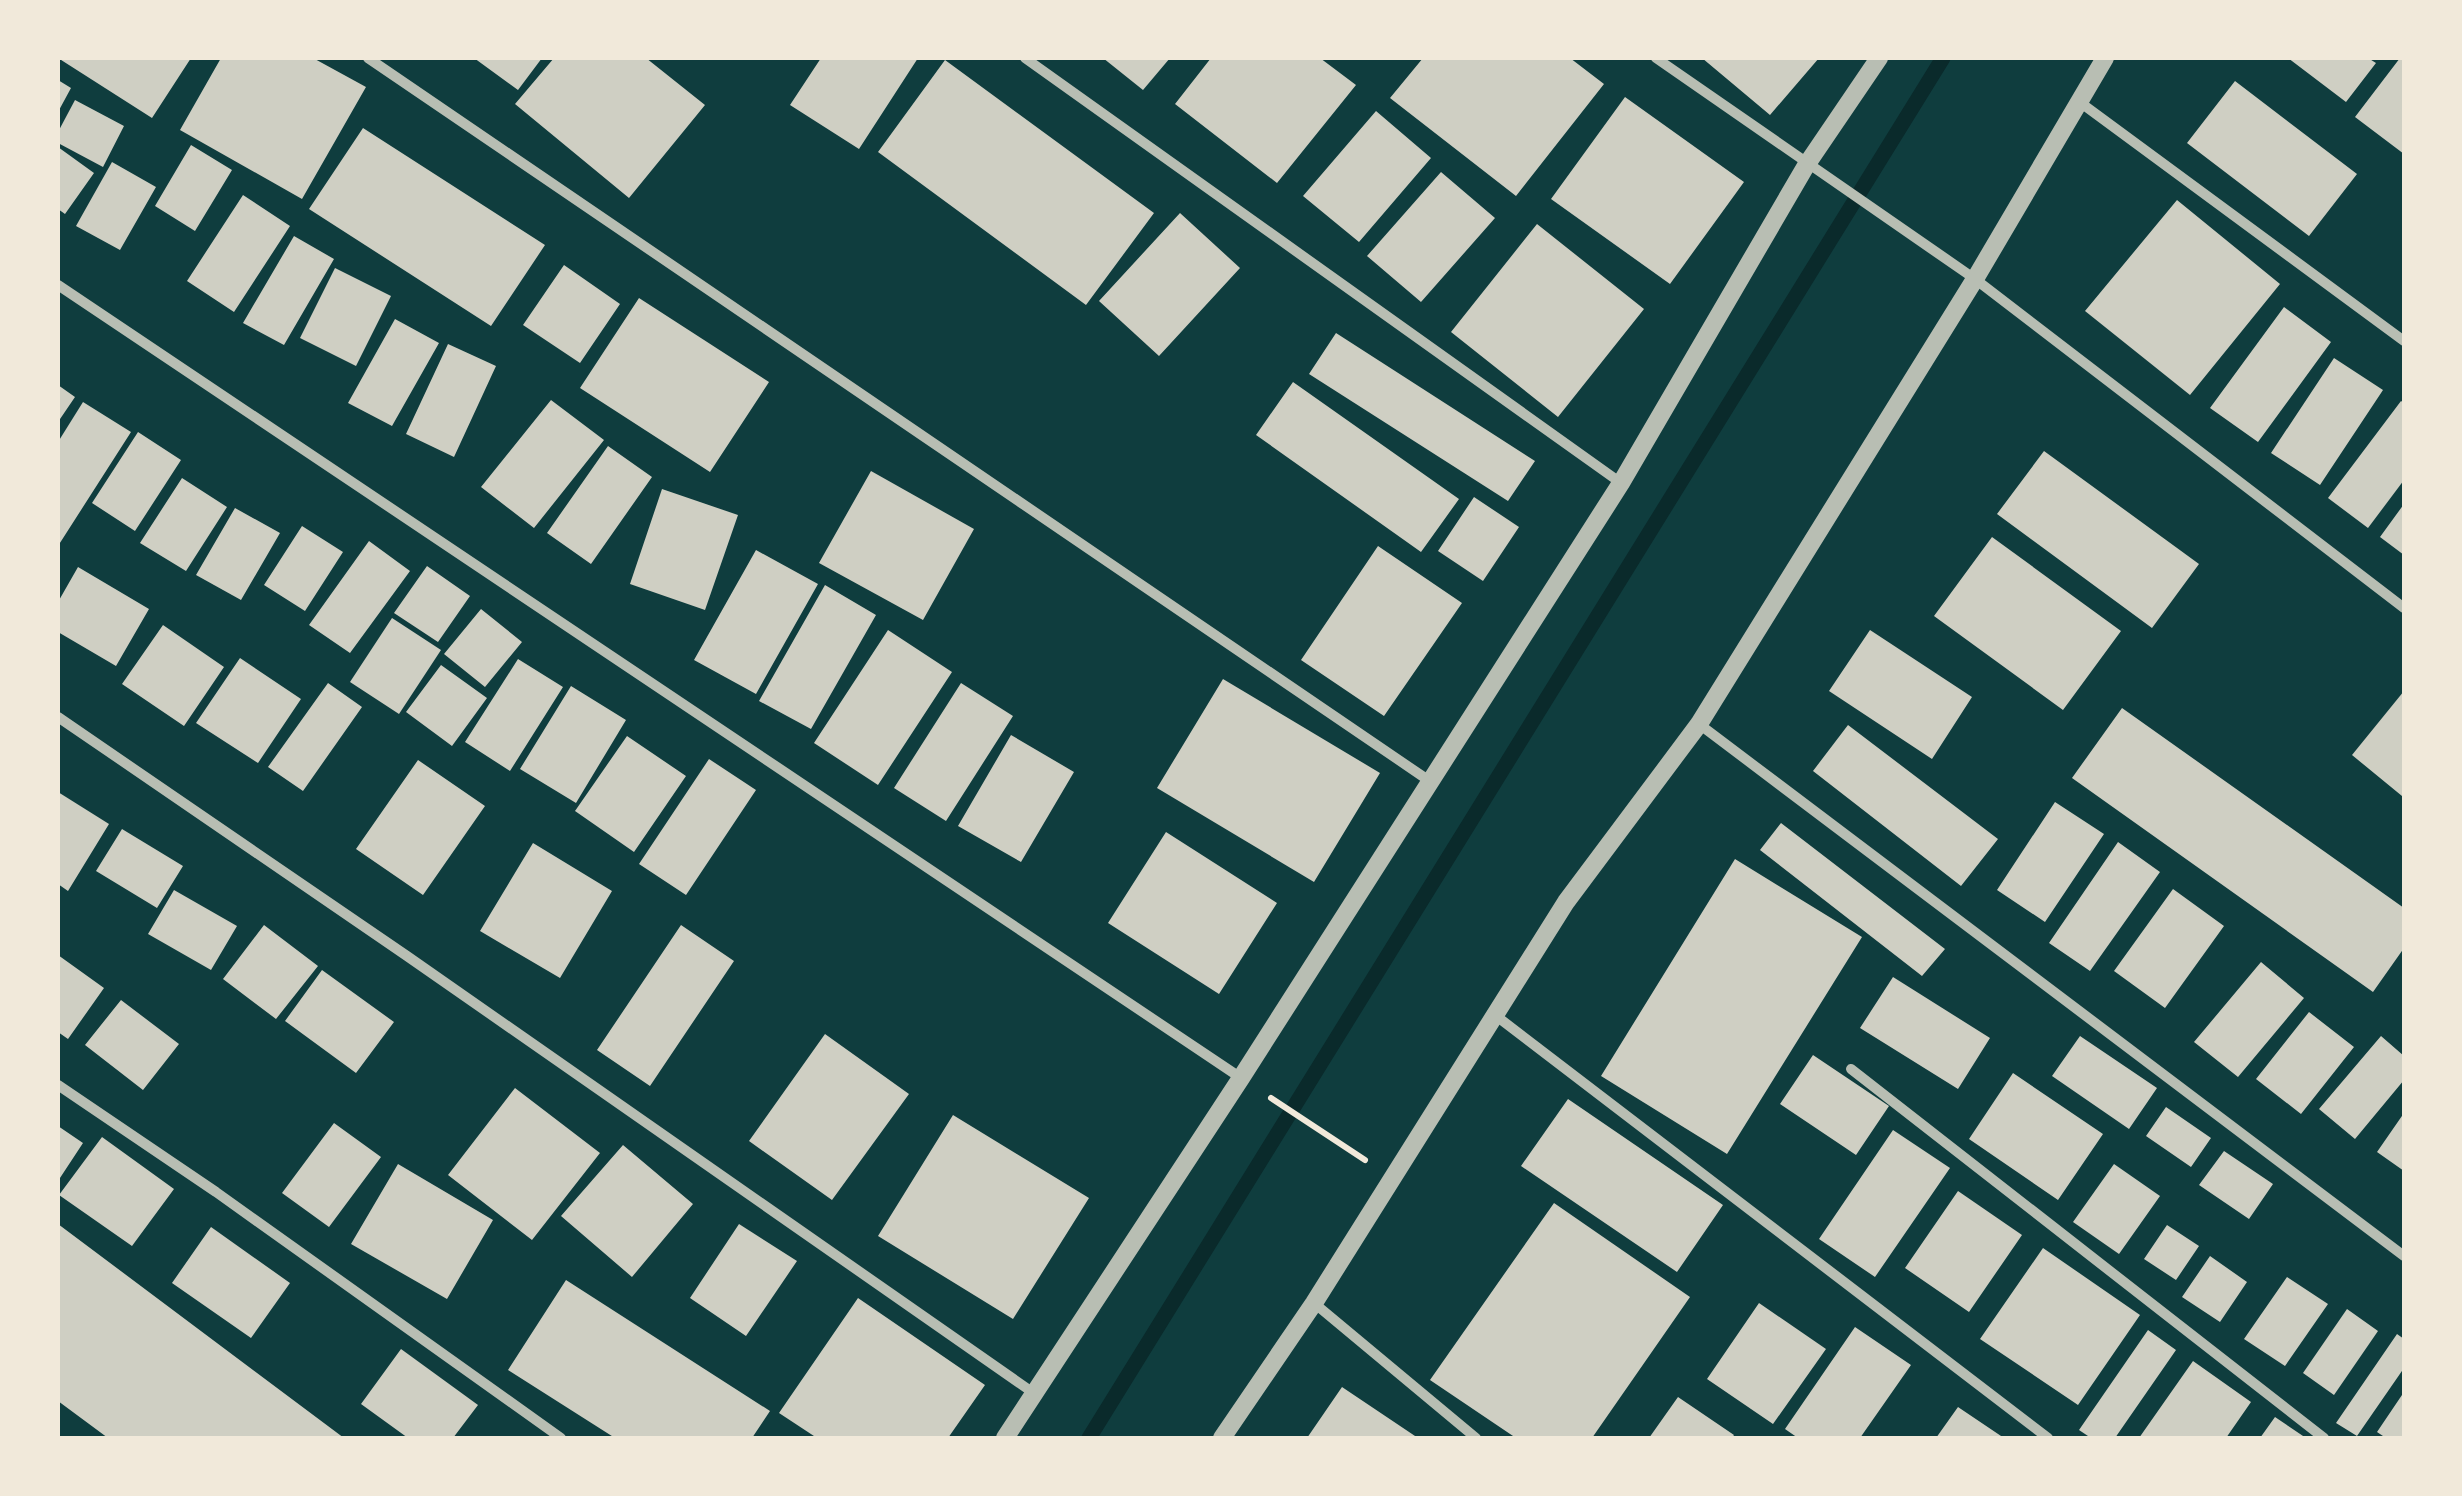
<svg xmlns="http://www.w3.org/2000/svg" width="2462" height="1496" viewBox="0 0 2462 1496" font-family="'Exo 2',sans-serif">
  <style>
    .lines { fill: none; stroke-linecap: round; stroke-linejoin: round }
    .stream { stroke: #0a2a2b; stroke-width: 15 }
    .building { fill: #cfcfc3 }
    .path { stroke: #f1e9da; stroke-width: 6 }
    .minor { stroke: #b8beb3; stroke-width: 10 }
    .tertiary { stroke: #b8beb3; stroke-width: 18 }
  </style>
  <rect width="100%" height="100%" fill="#0f3d3e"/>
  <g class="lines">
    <path class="stream" d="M1089,1438L1943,58"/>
  </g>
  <path class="building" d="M58,58H191L152,118Z
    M221,58H313L366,87L302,199L180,130Z
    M474,58H542L518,90Z
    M554,58H646L705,105L629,198L515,104Z
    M821,58H918L859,149L790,105Z
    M1103,58H1170L1143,90Z
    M1211,58H1320L1356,85L1277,183L1175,104Z
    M1423,58H1570L1604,84L1516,196L1390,98Z
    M1702,58H1819L1770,115Z
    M2288,58H2368L2376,63L2346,102Z
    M2400,58H2404V154L2355,117Z
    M945,60L1154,213L1086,305L878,152Z
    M58,80L71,88L58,112Z
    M2235,81L2357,174L2309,236L2187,143Z
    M1625,97L1744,182L1670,284L1551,199Z
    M75,100L124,126L103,167L58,143V132Z
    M1376,111L1431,158L1359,242L1303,196Z
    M363,128L545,245L491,326L309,209Z
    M191,145L232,170L195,231L155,206Z
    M58,147L94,173L65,214L58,209Z
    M112,162L156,187L120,250L76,226Z
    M1441,172L1495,218L1421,302L1367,256Z
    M243,195L290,226L234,312L187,281Z
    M2177,200L2280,284L2190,395L2085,311Z
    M1180,213L1240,268L1159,356L1099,301Z
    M1537,224L1644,309L1558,417L1451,332Z
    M294,236L334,259L284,345L243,323Z
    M564,265L620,304L580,363L523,325Z
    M335,268L391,296L356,366L300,338Z
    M639,298L769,382L710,472L580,388Z
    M2284,307L2331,342L2258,442L2210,408Z
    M395,319L439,343L392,426L348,403Z
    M1336,333L1535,461L1508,501L1309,374Z
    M448,344L496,366L454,457L406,434Z
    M2334,358L2383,390L2320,485L2271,453Z
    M1293,382L1459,499L1421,552L1256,435Z
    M58,385L75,397L58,422Z
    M551,400L604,440L534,528L481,487Z
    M2401,401L2404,403V480L2368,528L2328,498Z
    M83,402L131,432L58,546V442Z
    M138,432L181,460L135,531L92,503Z
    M608,446L652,477L591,564L547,533Z
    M2044,451L2199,564L2152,628L1997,514Z
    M871,471L974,529L923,620L819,563Z
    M182,478L227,507L186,571L140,543Z
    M662,489L738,515L705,610L630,584Z
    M1474,497L1519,527L1483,581L1438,551Z
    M2404,504V555L2380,537Z
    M235,508L280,533L241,600L196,575Z
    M302,526L343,552L305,611L264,585Z
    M1992,537L2121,631L2063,710L1934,616Z
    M369,541L410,571L350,653L309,625Z
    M1378,546L1462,603L1384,716L1301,660Z
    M756,550L818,584L756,694L694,660Z
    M427,566L470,596L438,642L394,613Z
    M78,567L149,609L116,666L58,632V602Z
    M825,585L876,615L811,729L759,701Z
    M481,609L522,642L485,687L444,654Z
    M392,618L441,650L399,714L350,682Z
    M163,625L224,667L184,726L122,684Z
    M888,630L952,672L878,785L814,743Z
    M1870,630L1972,697L1932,759L1829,691Z
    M240,658L301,699L258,763L196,723Z
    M518,659L563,687L510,771L465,742Z
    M441,665L487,698L452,746L406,712Z
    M1223,679L1380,773L1314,882L1157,788Z
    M328,683L362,707L303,791L268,767Z
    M961,683L1013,716L946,821L894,788Z
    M571,686L626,720L576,803L520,769Z
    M2404,691V793L2402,796L2352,755Z
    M2122,708L2404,908V948L2373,992L2072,778Z
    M1848,725L1998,839L1961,886L1813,771Z
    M1011,735L1074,772L1021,862L958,826Z
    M627,736L686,776L634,852L575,811Z
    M709,759L756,790L686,895L639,864Z
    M418,760L485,806L423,895L356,849Z
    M58,792L109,824L68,891L58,884Z
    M2055,802L2104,834L2045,922L1997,890Z
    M1781,823L1945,949L1922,976L1760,850Z
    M122,829L183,866L157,908L96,871Z
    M1166,832L1277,903L1219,994L1108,923Z
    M2118,842L2160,872L2090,971L2049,943Z
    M533,843L612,891L560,978L480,931Z
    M1735,859L1862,937L1727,1154L1601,1076Z
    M2173,889L2224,926L2165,1008L2114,971Z
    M174,890L237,926L211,970L148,934Z
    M264,925L318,966L276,1019L223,979Z
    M681,925L734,961L650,1086L597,1050Z
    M58,955L104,988L68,1039L58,1032Z
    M2261,962L2304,998L2238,1077L2194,1042Z
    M322,970L394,1022L356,1073L285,1021Z
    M1893,977L1990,1038L1958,1089L1860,1028Z
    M121,1000L179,1044L143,1090L85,1045Z
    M2309,1012L2354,1047L2301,1114L2256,1079Z
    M825,1034L909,1094L832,1200L749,1141Z
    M2080,1036L2157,1088L2129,1129L2052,1076Z
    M2381,1036L2404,1056V1080L2355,1139L2319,1109Z
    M1813,1055L1889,1106L1856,1155L1780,1104Z
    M2013,1073L2103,1134L2058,1200L1969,1139Z
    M515,1088L600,1153L532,1240L448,1175Z
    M1568,1099L1723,1205L1677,1272L1521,1166Z
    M2166,1107L2211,1138L2191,1167L2146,1136Z
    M2404,1113V1171L2377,1152Z
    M953,1115L1089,1198L1013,1319L878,1236Z
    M334,1123L381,1157L329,1227L282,1193Z
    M58,1126L83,1143L58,1181Z
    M1893,1130L1950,1168L1875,1277L1819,1239Z
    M102,1137L174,1189L132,1246L59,1195Z
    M623,1145L693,1204L632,1277L561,1216Z
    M2224,1151L2273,1184L2249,1219L2199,1185Z
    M398,1164L493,1220L447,1299L351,1244Z
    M2114,1164L2160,1196L2119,1254L2073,1222Z
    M1958,1191L2022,1235L1969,1312L1905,1268Z
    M1554,1203L1690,1297L1592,1438H1516L1430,1380Z
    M58,1224L344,1438H108L58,1401Z
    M739,1224L797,1261L746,1336L690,1298Z
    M2167,1225L2199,1246L2176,1280L2144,1259Z
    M211,1227L290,1283L251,1338L172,1283Z
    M2043,1248L2140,1315L2078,1405L1980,1339Z
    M2210,1256L2247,1282L2220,1322L2182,1297Z
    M2287,1277L2328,1304L2285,1366L2244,1339Z
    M566,1280L770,1411L752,1438H615L508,1370Z
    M858,1298L985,1385L948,1438H817L779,1413Z
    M1759,1303L1826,1349L1773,1424L1707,1379Z
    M2347,1309L2378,1331L2334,1395L2303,1373Z
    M1855,1327L1911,1365L1860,1438H1798L1785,1429Z
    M2148,1330L2176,1350L2115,1438H2091L2079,1430Z
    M2397,1334L2404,1339V1368L2357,1436L2336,1423Z
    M401,1349L478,1405L453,1438H408L361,1404Z
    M2193,1361L2251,1402L2226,1438H2139Z
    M1342,1387L1418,1438H1307Z
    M2404,1392V1438H2386L2377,1432Z
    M1678,1397L1734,1435L1732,1438H1649Z
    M1958,1407L2004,1438H1936Z
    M2275,1417L2306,1438H2260Z"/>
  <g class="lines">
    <path class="path" d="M1271,1098L1365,1160"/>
    <path class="minor" d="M368,58L1431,782
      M1025,58L1621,483
      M1656,58L1975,279L2404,608
      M2081,103L2404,341
      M58,285L1241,1078
      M58,717L407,956L1035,1394
      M1699,724L2404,1256
      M1495,1015L2048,1438
      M1851,1069L2324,1438
      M58,1085L216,1192L561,1438
      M1314,1303L1476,1438"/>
    <path class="tertiary" d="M1005,1438L1241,1078L1621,483L1807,164L1879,58
      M1222,1438L1314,1303L1566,902L1699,724L1975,279L2105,58"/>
  </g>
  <rect width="2462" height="1496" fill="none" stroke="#f1e9da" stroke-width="120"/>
</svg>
